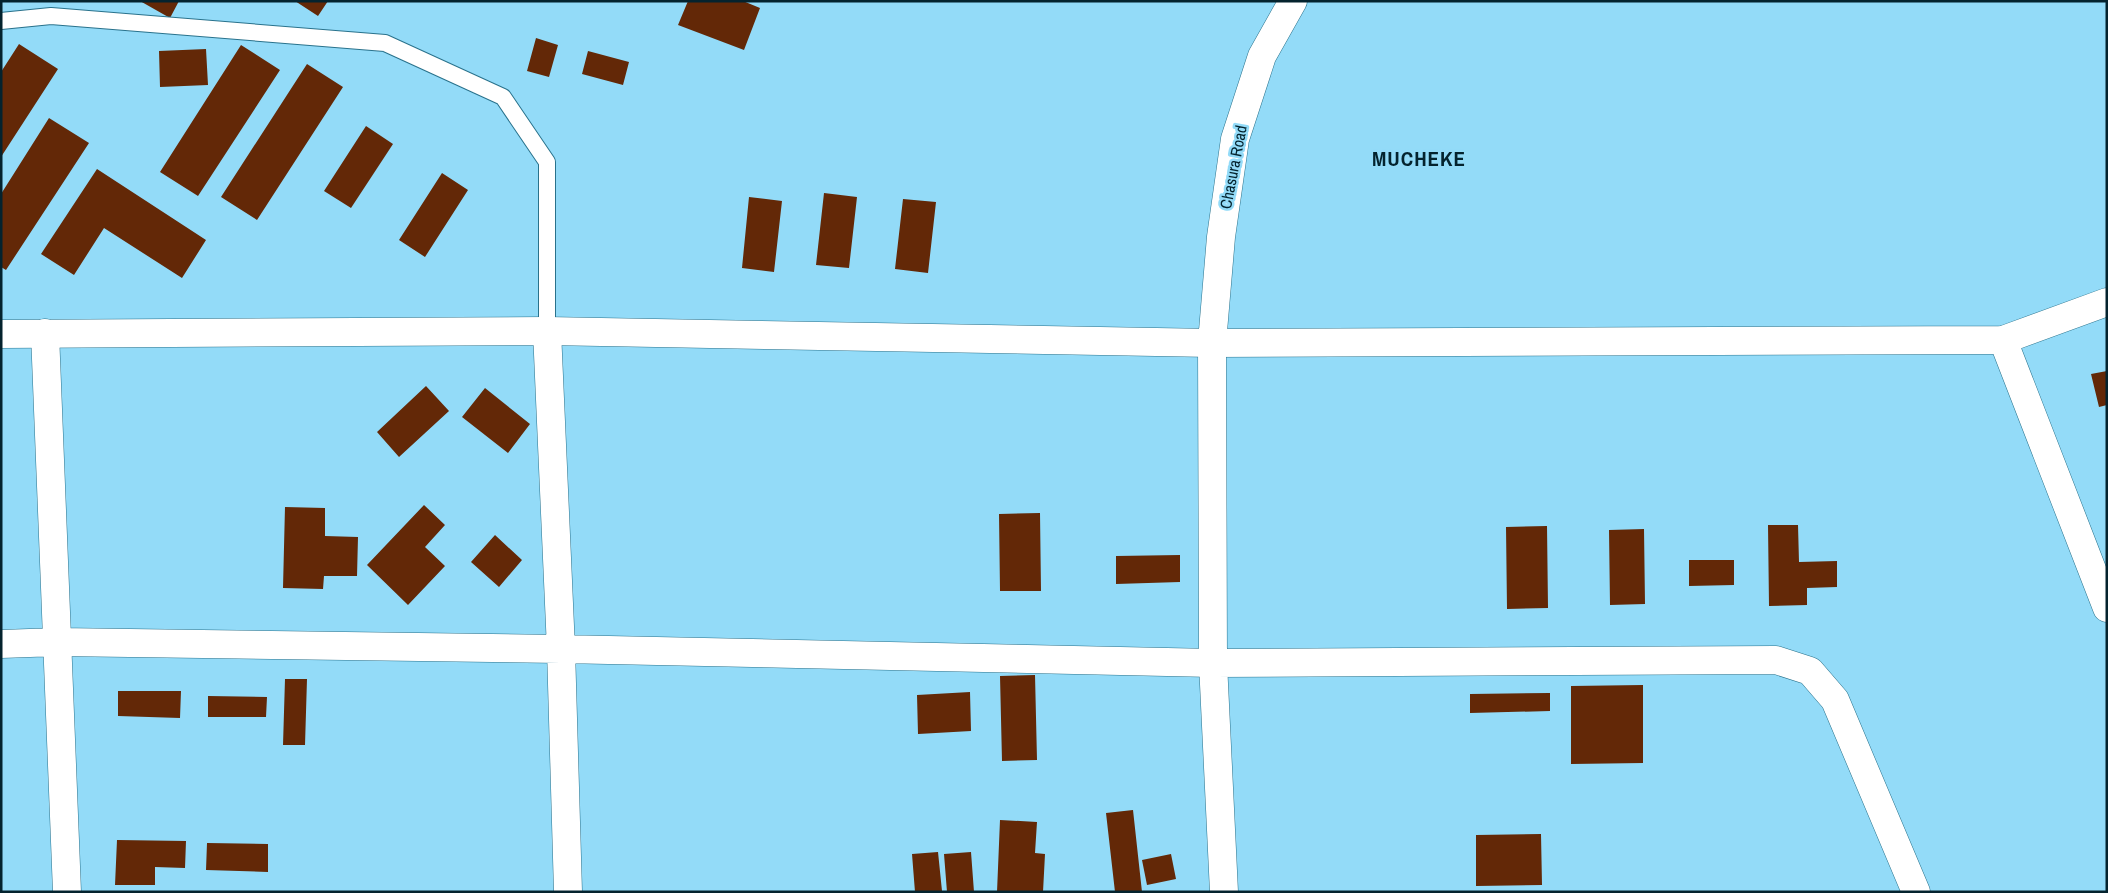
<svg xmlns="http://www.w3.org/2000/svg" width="2108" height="893" viewBox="0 0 2108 893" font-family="'Archivo Narrow',sans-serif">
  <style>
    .building { fill: #632807 }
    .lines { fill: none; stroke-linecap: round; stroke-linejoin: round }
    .lane-casing { stroke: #29728c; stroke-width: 18 }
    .street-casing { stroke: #29728c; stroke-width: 29 }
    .secondary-casing { stroke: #29728c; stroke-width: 29 }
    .lane { stroke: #fff; stroke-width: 16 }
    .street { stroke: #fff; stroke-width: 28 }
    .secondary { stroke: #fff; stroke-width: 28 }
    .labels { text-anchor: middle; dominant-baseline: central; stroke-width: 5; stroke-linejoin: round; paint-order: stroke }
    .street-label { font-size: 16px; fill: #04232e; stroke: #93dbf8 }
    .district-label { font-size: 21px; font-weight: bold; letter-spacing: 1px; fill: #04232e; stroke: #93dbf8 }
  </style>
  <rect width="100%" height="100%" fill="#93dbf8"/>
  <path class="building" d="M140,1H179L170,18Z
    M295,1H328L318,16Z
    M688,1H743L760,8L744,50L678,25Z
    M536,38L558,45L549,77L527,71Z
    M19,44L58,69L1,157V72Z
    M241,45L280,70L198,196L160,172Z
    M206,49L208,85L160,87L159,51Z
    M588,51L629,62L623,85L582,74Z
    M307,64L343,87L257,220L221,197Z
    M49,118L89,143L6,270L1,267V194Z
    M366,126L393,144L351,208L324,191Z
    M97,169L206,240L182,278L104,228L74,275L41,254Z
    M442,173L468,190L425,257L399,240Z
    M824,193L857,197L849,268L816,265Z
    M749,197L782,201L774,272L742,268Z
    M903,199L936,202L928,273L895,269Z
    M2107,371V405L2099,407L2091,374Z
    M426,386L449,411L399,457L377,432Z
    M485,388L530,424L508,453L462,417Z
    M424,505L445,525L425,547L445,566L408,605L367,565Z
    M285,507L325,508V536L358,537L357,576H324L323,589L283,588Z
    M1040,513L1041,591H1000L999,514Z
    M1768,525H1798L1799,562L1837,561V587L1807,588V605L1769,606Z
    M1547,526L1548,608L1507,609L1506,527Z
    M1644,529L1645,604L1610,605L1609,530Z
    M495,535L522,560L499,587L471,562Z
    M1180,555V582L1116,584V556Z
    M1689,560H1734V585L1689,586Z
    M1035,675L1037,760L1002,761L1000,676Z
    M285,679H307L305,745H283Z
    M1643,685V763L1571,764V686Z
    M118,691H181L180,718L118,716Z
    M970,692L971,731L918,734L917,695Z
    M1550,693V711L1470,713V694Z
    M208,696L267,697L266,717H208Z
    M1133,810L1142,892H1115L1106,813Z
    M1000,820L1037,822L1035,853L1045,854L1043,892H997Z
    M1541,834L1542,885L1476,886V835Z
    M117,840L186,841L185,868L155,867V885H115Z
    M207,843L268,844V872L206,870Z
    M938,852L942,891L915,892L912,854Z
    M971,852L974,892H947L944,854Z
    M1171,854L1176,879L1147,885L1142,860Z"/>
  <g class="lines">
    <g class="lane-casing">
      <path id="lane" d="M1,21L51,16L385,43L503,97L547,162V331"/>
    </g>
    <g class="street-casing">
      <path id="street" d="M547,331L561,649L568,892
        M45,333L67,892
        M2003,340L2107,608
        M1212,343L1213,663L1224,892
        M1,644L58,642L561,649L1213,663L1776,660L1810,671L1835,700L1916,892"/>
    </g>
    <g class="secondary-casing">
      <path id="secondary" d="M1,334L547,331L1212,343L2003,340L2107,302
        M1212,343L1221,237L1235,139L1262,56L1293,1"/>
    </g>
    <use href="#lane" class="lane"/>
    <use href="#street" class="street"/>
    <use href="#secondary" class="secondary"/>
  </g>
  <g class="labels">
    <g class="street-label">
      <text transform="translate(1233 167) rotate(-79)">Chasura Road</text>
    </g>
    <g class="district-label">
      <text x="1419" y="158">MUCHEKE</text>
    </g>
  </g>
  <rect width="2108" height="893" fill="none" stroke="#04232e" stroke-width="5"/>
</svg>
